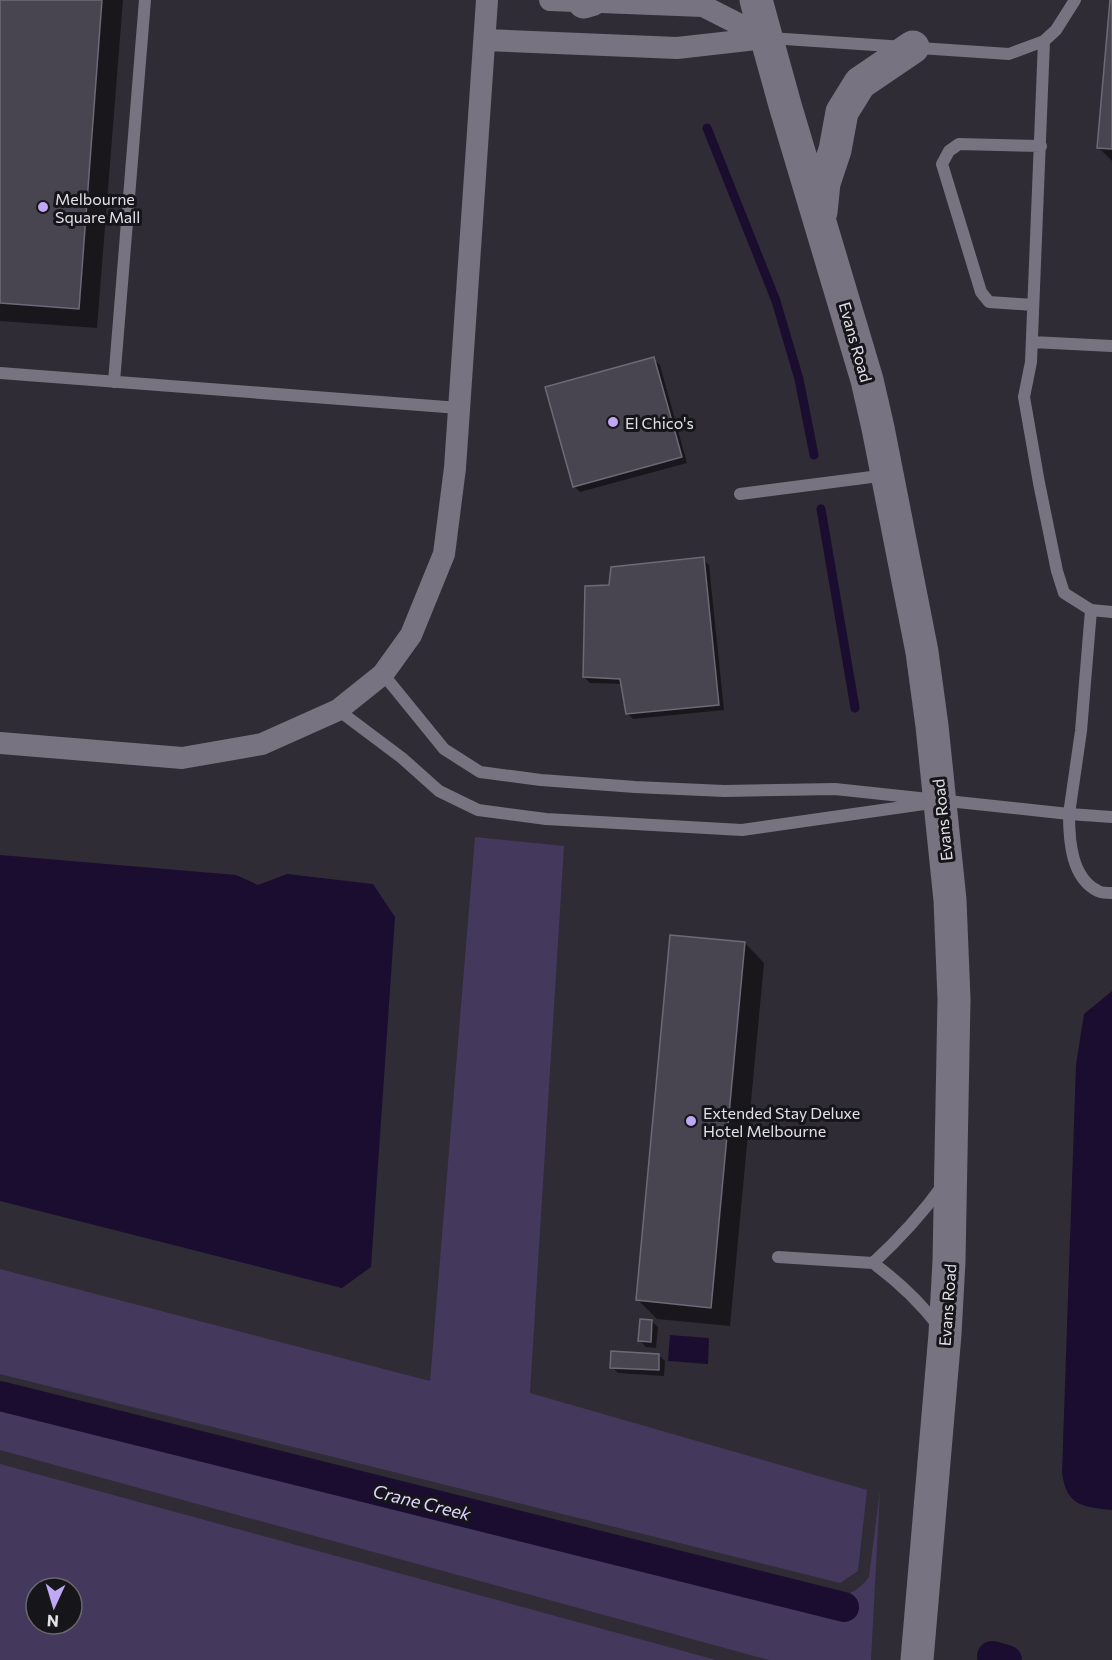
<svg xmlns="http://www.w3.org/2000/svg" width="1112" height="1660" viewBox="0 0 1112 1660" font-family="Commissioner,sans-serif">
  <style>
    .green { fill: #44385d; fill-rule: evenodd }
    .water { fill: #1b0d30 }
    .shadow { fill: #0007 }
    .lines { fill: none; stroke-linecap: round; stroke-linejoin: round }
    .stream { stroke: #1b0d30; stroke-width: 9 }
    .canal { stroke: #1b0d30; stroke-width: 30 }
    .building { fill: #484550; stroke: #6d6976; stroke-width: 1.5 }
    .lane { stroke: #777380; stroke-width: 12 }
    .street { stroke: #777380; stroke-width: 22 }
    .secondary { stroke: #777380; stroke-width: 33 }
    .poi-dot { fill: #c0a8f4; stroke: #16151a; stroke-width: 2 }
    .labels { text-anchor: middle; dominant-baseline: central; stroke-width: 6; stroke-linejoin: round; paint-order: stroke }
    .poi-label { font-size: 16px; fill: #e3e1e8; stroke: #16151a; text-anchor: start }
    .street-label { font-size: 16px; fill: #e3e1e8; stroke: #16151a }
    .water-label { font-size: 18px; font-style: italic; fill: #e0d5fe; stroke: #16151a }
  </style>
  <rect width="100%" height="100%" fill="#2f2c36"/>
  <path class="green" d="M475,837L564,846L530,1393L867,1490L858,1571L840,1583L0,1374V1269L430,1381Z
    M0,1389L837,1597C850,1595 861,1588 869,1577L880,1490L871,1660H769L0,1450Z
    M0,1464L716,1660H0ZM36,1588H72V1624H36Z"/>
  <path class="water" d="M0,855L236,875L258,885L287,874L373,884L395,917L371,1267L342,1288L0,1201Z
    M1112,991V1510C1081,1507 1066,1505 1062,1472L1076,1065L1084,1014Z
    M670,1335L709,1338L708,1364L668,1361Z"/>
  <path class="shadow" d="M0,0H123L97,328L0,321Z
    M1112,0V161L1098,147Z
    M653,359L660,365L687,463L580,492L574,486Z
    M703,559L709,565L724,710L633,719L627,713L622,684L590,683L584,677L611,587Z
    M745,943L764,963L730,1326L657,1319L638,1300Z
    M652,1321L658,1327L656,1348L646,1347L640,1341Z
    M659,1355L665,1361L664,1376L618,1373L612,1367Z"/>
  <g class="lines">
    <path class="stream" d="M707,128L776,301L799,379L814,455
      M821,509L855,708"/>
    <path class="canal" d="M0,1396L844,1607
      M992,1656L1007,1660"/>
  </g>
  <path class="building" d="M0,0H102L79,309L0,303Z
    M1110,0H1112V149L1097,148Z
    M654,357L682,457L573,487L545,387Z
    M704,557L719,705L626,714L620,679L583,677L585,586L609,585L611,567Z
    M670,935L745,942L711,1308L636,1300Z
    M640,1319L652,1320L651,1342L638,1341Z
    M611,1351L659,1354V1370L610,1368Z"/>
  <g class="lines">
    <path class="lane" d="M770,38L1009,54L1044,41L1056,30L1075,0
      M1033,305L989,302L981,292L942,164L949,151L959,144L1041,146
      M1032,342L1112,346
      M0,373L459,408
      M114,382L145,0
      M740,494L887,475
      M1091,610L1112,612
      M383,674L444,749L480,772L541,780L635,787L724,791L835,789L1069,814L1081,731L1091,610L1064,593L1057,571L1039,483L1024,397L1031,362L1044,41
      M338,710L402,758L439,791L478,810L546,819L742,830L924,804
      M1112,817L1069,814C1069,840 1071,878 1098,891C1101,893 1108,893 1112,893
      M778,1257L873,1263
      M940,1328C920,1302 899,1282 873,1263C899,1239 922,1214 943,1185"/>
    <path class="street" d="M550,0L703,6L766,38
      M485,40L677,48L766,38
      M0,743L182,758L262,744L338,710L383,674L411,635L444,554L455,468L487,0"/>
    <path class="secondary" d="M756,0L785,105L867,380L878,428L922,652L932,726L950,900L954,999L949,1261L945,1334L917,1660
      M584,2L591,0
      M821,212L824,183L835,150L842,112L860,83L913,47"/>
  </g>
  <g class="poi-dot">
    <circle cx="43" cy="207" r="6"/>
    <circle cx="613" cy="422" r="6"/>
    <circle cx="691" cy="1121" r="6"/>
  </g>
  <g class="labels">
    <g class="poi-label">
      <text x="55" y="198">Melbourne<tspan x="55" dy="18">Square Mall</tspan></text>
      <text x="625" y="422">El Chico's</text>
      <text x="703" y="1112">Extended Stay Deluxe<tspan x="703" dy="18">Hotel Melbourne</tspan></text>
    </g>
    <g class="street-label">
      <text transform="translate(856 342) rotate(74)">Evans Road</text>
      <text transform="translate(942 820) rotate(-96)">Evans Road</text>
      <text transform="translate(947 1305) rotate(-86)">Evans Road</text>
    </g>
    <g class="water-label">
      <text transform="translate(422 1502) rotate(14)">Crane Creek</text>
    </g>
  </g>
  <g transform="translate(54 1606) rotate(184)"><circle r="28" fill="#16151a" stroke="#68676c" stroke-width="1.5"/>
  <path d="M0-4.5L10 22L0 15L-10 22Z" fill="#c0a8f4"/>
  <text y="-9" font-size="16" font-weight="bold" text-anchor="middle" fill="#e3e1e8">N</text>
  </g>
</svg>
